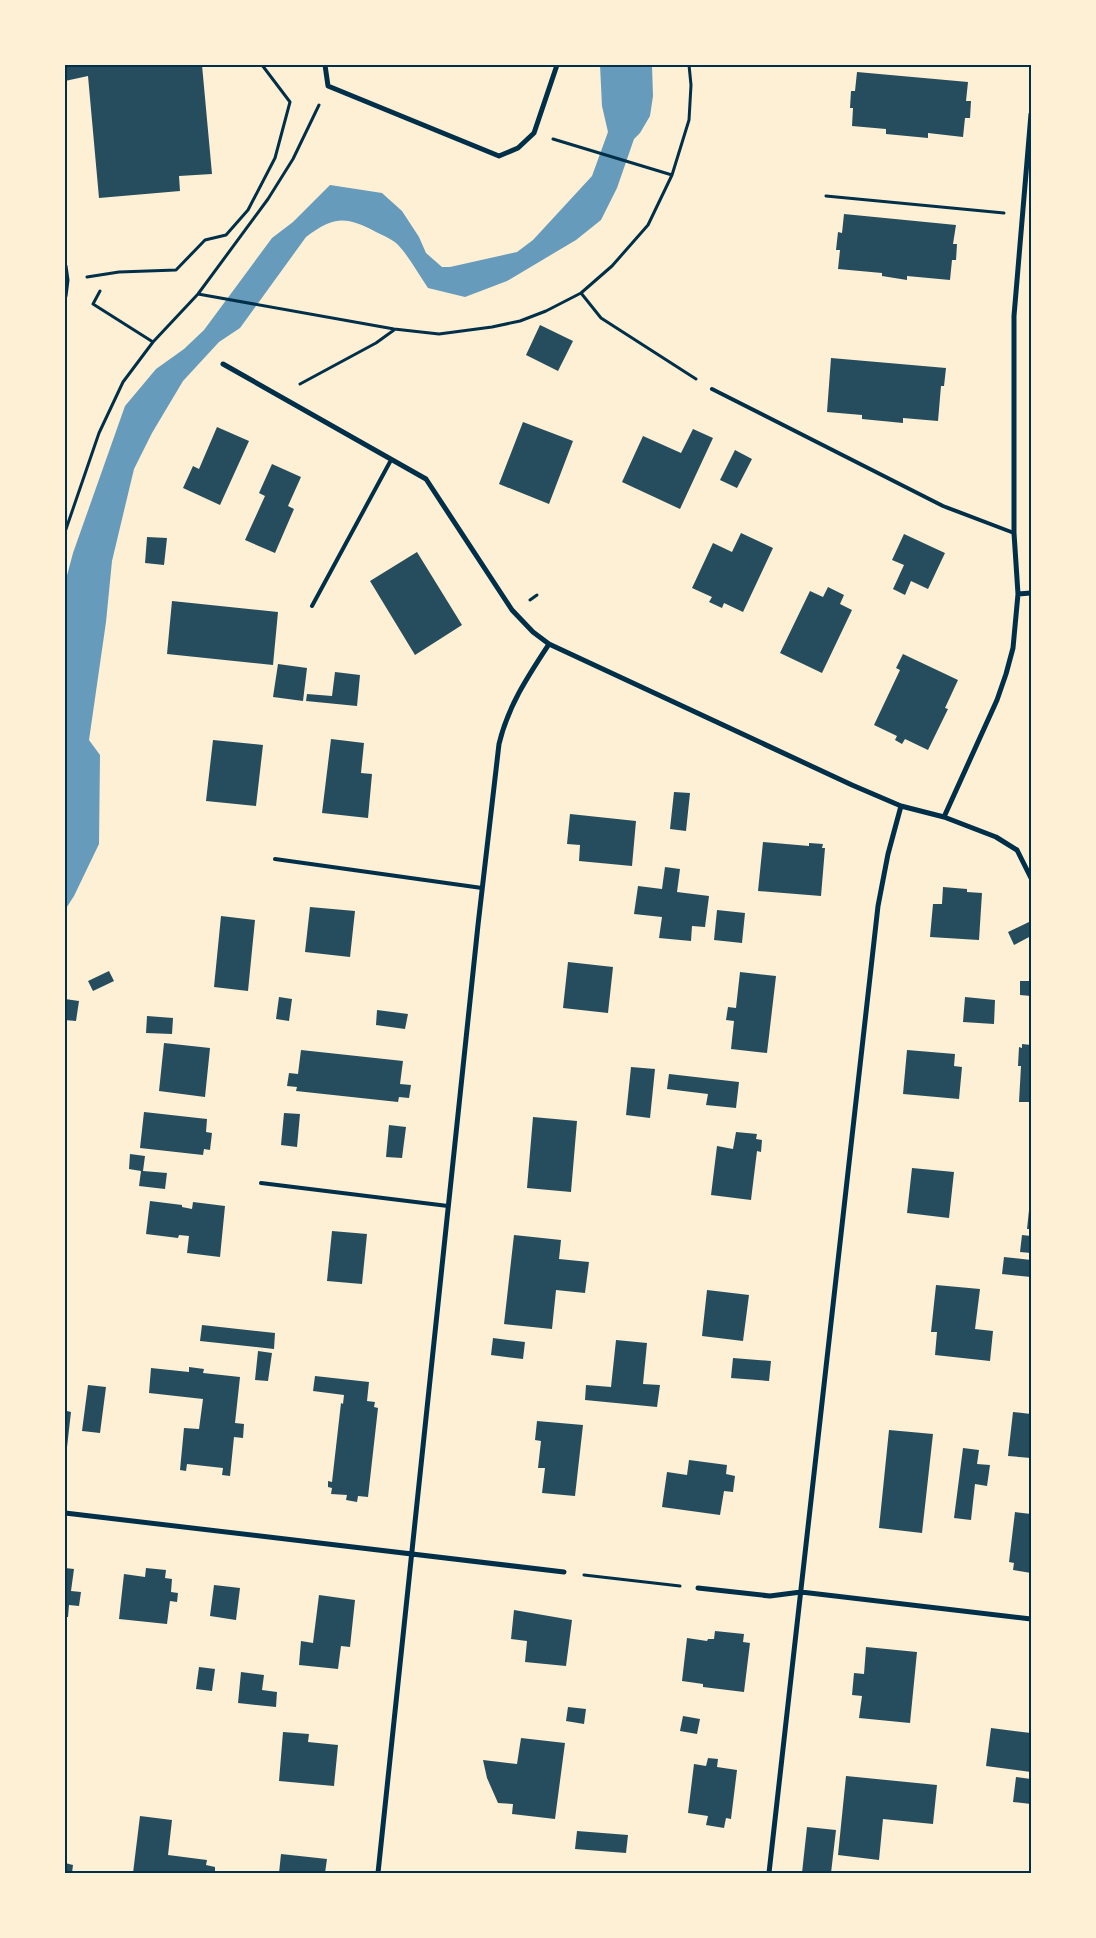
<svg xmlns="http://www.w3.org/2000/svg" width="1096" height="1938" viewBox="0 0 1096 1938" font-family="Spectral,serif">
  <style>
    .water { fill: #669bbc }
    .building { fill: #264d5e }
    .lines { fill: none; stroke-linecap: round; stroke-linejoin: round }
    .path { stroke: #003049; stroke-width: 3 }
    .service { stroke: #003049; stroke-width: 4 }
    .minor { stroke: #003049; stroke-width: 5 }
    .neatline { fill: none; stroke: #003049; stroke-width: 2 }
  </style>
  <rect width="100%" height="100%" fill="#fdf0d5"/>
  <path class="water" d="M600,65H652L653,96L650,116L640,133L634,139L617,188L601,220L576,240L507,281L465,297L428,288C419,275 410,258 399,246C394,240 384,236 376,232C346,216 334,216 306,237L240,328L219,342L183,381L152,433L134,469L112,561L106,622L89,740L100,755L99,844L74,896L65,910V583L73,553L125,406L156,369L184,349L204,330L272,238L293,222L330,185L382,193L402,211L419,237L426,253L442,267H450L517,252L533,240L592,176L608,132L602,106Z"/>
  <path class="building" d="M65,65H202L212,174L179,176L180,191L99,198L88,76L65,81Z
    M857,72L968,82L966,101H971L970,118H965L963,137L928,133V138L886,134V129L852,126L853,108H850L851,91H855Z
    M844,214L956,225L953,244H957L956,260H952L950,280L907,276V280L882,276V273L838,269L840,250H836L838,232L842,233Z
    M540,325L573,341L558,371L526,355Z
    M831,358L946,368L944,386H941L938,421L903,418V423L862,419V415L827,412Z
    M523,422L573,441L549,504L499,484Z
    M217,427L249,441L220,505L183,488L193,466L199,469Z
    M693,429L713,438L680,509L622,482L643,436L681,453Z
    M735,450L752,459L737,488L720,480Z
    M272,464L301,477L288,506L294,509L275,553L245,540L265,496L259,493Z
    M741,533L773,548L743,612L724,603L722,608L709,602L712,597L692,588L713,543L732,552Z
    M904,534L945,553L928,589L911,581L905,595L893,589L904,565L892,560Z
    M147,537L167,538L164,565L145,563Z
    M417,552L462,625L415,655L370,581Z
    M828,587L844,595L840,604L852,610L822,673L780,653L810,591L823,597Z
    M172,601L278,612L273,665L167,654Z
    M903,654L958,680L945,708L948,709L928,750L905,739L902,744L895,740L897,736L874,725L900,670L896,668Z
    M278,664L307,668L303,701L273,697Z
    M335,672L360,675L357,706L306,701L307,694L332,696Z
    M331,739L364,743L361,773L372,774L368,818L322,813Z
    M213,740L263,745L256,806L206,801Z
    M674,792L690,793L686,831L670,829Z
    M570,814L636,821L632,866L579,861L580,845L567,844Z
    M763,842L809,846V843L823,844L822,848H825L821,896L758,891Z
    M665,867L680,869L677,892L709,896L705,927L692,926L691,941L659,938L662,917L634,914L638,886L662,889Z
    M943,887L967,889V892L982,893L979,940L930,937L933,904H942Z
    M310,907L355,911L350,957L305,952Z
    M717,910L745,913L742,943L714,940Z
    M221,916L255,920L248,991L214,987Z
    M1031,921V936L1014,945L1008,932Z
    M568,962L613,967L608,1013L563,1008Z
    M109,971L114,981L93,991L88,981Z
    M740,972L776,976L767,1053L731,1049L734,1021L726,1020L728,1007L736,1008Z
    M1020,981H1031V996L1020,995Z
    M279,997L292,999L289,1021L276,1019Z
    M965,997L995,1000L994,1024L963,1022Z
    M65,999L79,1001L76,1021L65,1020Z
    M377,1010L408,1014L405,1029L376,1025Z
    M147,1016L173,1018L172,1034L146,1033Z
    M164,1043L210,1048L205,1097L159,1091Z
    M1022,1044L1031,1045V1102H1019L1021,1066H1018L1019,1047L1022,1048Z
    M301,1050L403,1061L400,1084L411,1085L409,1098L399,1097L398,1102L296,1091L297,1087L287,1086L289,1073L298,1074Z
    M907,1050L955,1054L954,1066L962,1067L959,1099L903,1094Z
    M631,1067L655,1069L650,1118L626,1115Z
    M669,1074L739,1082L736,1108L706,1105L708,1094L667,1089Z
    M144,1112L207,1119L206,1132L212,1133L210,1150L204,1149L203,1155L140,1148Z
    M284,1113L300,1114L297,1147L281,1145Z
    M533,1117L577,1121L571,1192L527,1188Z
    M389,1125L406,1127L402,1158L386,1157Z
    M736,1132L757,1134L756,1139L762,1140L761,1152L757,1151L751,1200L711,1195L717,1146L733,1149Z
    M130,1154L145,1156L143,1171L167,1173L165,1189L139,1186L141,1171L129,1169Z
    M912,1168L954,1172L949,1218L907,1213Z
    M150,1201L182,1205V1207L192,1209L193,1202L225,1206L220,1257L187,1253L189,1236L179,1235L178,1238L146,1234Z
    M1030,1201H1031V1229H1027Z
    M332,1231L367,1234L362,1284L327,1281Z
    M514,1235L561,1240L559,1259L589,1262L585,1293L556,1290L552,1329L504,1324Z
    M1022,1235L1031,1236V1253L1020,1252Z
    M1004,1257L1031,1260V1277L1002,1274Z
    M936,1285L980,1289L975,1329L993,1331L990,1361L935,1355L937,1332H931Z
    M707,1290L749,1295L743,1341L702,1336Z
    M202,1325L275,1333L274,1349L200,1341Z
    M493,1338L525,1342L523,1359L491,1355Z
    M616,1340L647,1343L643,1384L660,1385L657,1407L585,1400L586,1385L611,1387Z
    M258,1351L272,1353L268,1381L255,1380Z
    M733,1358L771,1361L769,1381L731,1378Z
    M189,1367L204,1369L203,1373L240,1377L235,1423L244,1424L243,1438L234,1437L230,1476L222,1475L223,1468L187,1464L186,1471L180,1470L184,1428L199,1429L203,1399L149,1393L151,1368L189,1372Z
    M315,1376L369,1382L367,1401L375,1402L374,1407L378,1408L368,1497L358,1496L357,1502L346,1500L347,1495L331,1494L332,1488L328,1487V1481L332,1482L341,1403L343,1404L344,1395L313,1391Z
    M88,1385L106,1387L100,1433L82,1431Z
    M65,1406H67V1411L71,1412L66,1456Z
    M1013,1412L1031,1414V1458L1008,1456Z
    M537,1421L583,1425L575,1496L542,1493L545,1468H538L541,1441L535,1440Z
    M889,1430L933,1434L922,1533L879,1528Z
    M963,1448L979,1450L977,1464L990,1465L987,1486L975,1484L971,1520L954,1518Z
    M689,1460L727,1465L726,1474L735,1476L733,1492L724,1491L720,1515L662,1507L667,1472L687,1475Z
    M1015,1512L1031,1514V1573L1013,1570L1014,1563L1009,1562Z
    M65,1568L74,1569L71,1591L81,1592L79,1606L69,1605L68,1617H65Z
    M146,1568L166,1570L165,1578L172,1579L171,1592L178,1593L177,1602L170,1601L167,1624L119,1619L124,1574L145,1577Z
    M214,1585L240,1588L236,1620L210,1616Z
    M319,1595L355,1600L350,1647L341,1646L338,1669L299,1665L301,1641L313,1643Z
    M514,1610L572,1620L566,1666L525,1662L527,1641L511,1639Z
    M715,1631L744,1634L743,1642L750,1643L744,1692L703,1687V1684L682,1681L687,1638L707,1641L708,1639H714Z
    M866,1647L917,1652L910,1723L859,1718L862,1696L852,1695L854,1673L864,1674Z
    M199,1667L215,1669L212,1691L196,1689Z
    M241,1672L264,1675L262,1690L277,1692L276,1707L238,1703Z
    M568,1707L586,1709L584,1724L566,1721Z
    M683,1716L700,1719L697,1734L680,1731Z
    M991,1728L1031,1733V1772L986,1766Z
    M283,1732L309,1734L308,1742L338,1745L334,1786L279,1781Z
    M521,1738L565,1743L555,1819L512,1814L513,1804L498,1803L487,1778L483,1760L517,1764Z
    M708,1758L718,1759L717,1767L737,1770L731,1819L726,1818L724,1828L706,1825L708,1816L688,1813L694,1764L706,1766Z
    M846,1776L937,1785L933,1824L883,1819L879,1860L838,1855Z
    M1016,1777L1031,1779V1804L1013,1802Z
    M140,1816L172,1820L168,1855L207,1860L206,1865L215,1867V1873H133Z
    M807,1827L836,1830L831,1873H802Z
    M577,1831L628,1835L626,1853L575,1849Z
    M281,1854L327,1859L325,1873H279Z
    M65,1863L73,1865L72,1873H65Z"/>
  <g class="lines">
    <path class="path" d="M553,139L672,175
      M826,196L1004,213
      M87,277L119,272L176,270L205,240L226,235L248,210L275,158L290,102L262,65
      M100,291L93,304L153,342
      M581,293L601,318L696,379
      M198,294L394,329L439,334L492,327L520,321L546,311L581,293L612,266L648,225L672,175L689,120L691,85L689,65
      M300,384L376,343L394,330
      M65,532L99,433L123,382L153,342L198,294L268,199L293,159L319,105
      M530,600L537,595
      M584,1575L680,1586"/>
    <path class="service" d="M712,389L943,506L1014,533
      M312,606L391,460
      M275,859L482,888
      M261,1183L448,1206"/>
    <path class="minor" d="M325,65L328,86L499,156L518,148L534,133L557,65
      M65,266L67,280L65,296
      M223,364L426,479L512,610L533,632L549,644L852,785L901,806L944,817L996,837L1017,850L1031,878
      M1018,594L1031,593
      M944,817L997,700L1006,674L1013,648L1018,594L1014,533V316L1031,114
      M65,1513L564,1572
      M698,1588L770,1596L801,1592L1031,1619
      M378,1873L478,925L499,744C508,706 528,676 549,644
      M769,1873L878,906L888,854L901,806"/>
  </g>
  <rect width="1096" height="1938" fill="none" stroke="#fdf0d5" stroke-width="132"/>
  <rect x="66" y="66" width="964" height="1806" class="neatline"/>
</svg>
